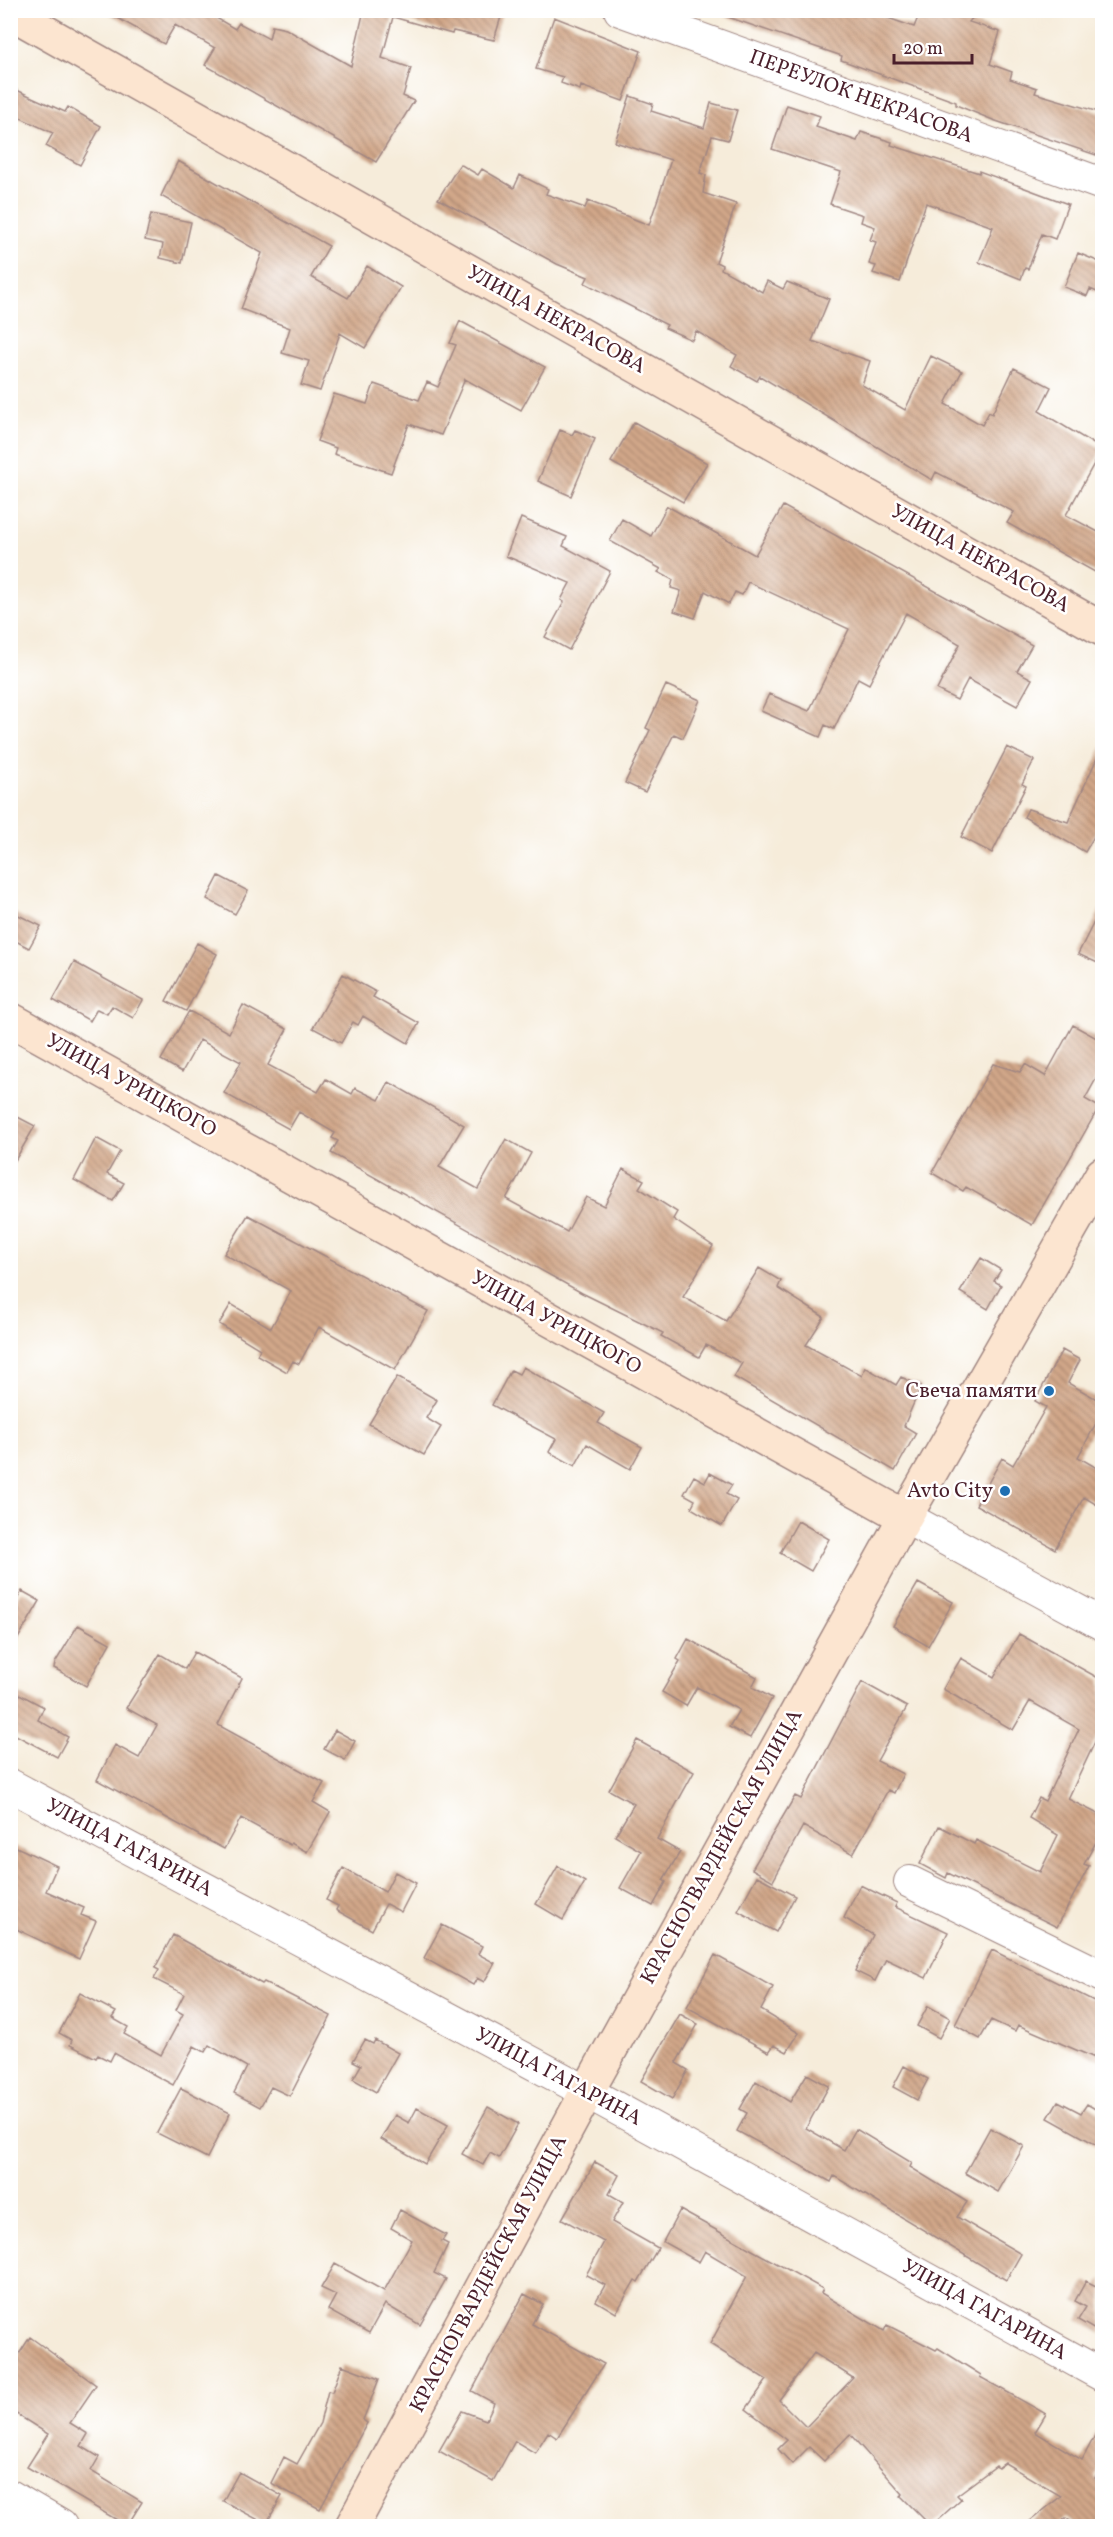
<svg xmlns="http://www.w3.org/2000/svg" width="1113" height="2537" viewBox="0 0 1113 2537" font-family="Vollkorn,serif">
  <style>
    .building { fill: url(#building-back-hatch); fill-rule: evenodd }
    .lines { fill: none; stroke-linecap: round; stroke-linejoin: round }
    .street-casing { stroke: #a08682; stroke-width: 34 }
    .secondary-casing { stroke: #a08682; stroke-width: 36 }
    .street { stroke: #fff; stroke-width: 32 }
    .secondary { stroke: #fce5d0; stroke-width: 33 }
    .poi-dot { fill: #1f6fb2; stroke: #fff; stroke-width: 2 }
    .labels { text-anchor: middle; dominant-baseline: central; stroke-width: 5; stroke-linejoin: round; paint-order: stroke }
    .street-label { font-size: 21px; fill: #4a1f2b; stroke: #fff }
    .poi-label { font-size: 21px; fill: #4a1f2b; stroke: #fff; text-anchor: end }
  </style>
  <defs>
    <pattern id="building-back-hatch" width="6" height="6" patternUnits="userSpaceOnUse" patternTransform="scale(1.5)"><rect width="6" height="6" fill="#d1a789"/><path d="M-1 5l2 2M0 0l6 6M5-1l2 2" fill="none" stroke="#ac8770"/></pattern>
  </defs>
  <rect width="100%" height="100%" fill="#fff"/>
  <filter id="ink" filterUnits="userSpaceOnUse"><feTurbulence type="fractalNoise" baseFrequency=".0167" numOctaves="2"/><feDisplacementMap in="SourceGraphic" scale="12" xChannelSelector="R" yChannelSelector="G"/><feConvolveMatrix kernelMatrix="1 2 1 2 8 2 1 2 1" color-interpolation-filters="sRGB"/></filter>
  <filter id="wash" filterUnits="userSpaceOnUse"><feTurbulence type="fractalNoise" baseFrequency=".008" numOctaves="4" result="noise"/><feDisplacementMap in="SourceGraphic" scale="24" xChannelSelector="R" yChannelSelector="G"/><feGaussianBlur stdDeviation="1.35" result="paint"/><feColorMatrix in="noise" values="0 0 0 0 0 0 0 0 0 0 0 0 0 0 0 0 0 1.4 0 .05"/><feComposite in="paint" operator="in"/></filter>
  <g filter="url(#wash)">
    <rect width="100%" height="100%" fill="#f6ecda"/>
    <g id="blocks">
      <path class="building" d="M103,10H203L235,29L239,23L269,39L272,26L286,29L351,66L364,10H503L494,40L453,31L452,34L393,17L382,58L411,68L403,96L414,101L376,162L205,65L215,48L175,25L164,44Z
        M720,10H865L914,27L921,10H979L969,22L1000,32L990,64L1012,72L1010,79L1037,88L1035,93L1102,113V157L993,120L956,105V102L841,60L842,56L719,14Z
        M554,17L641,51L623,101L581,86L580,90L561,83L563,77L536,69Z
        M10,87L65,112L68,107L101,126L80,165L46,146L53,133L10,113Z
        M630,96L653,104L651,111L704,128L711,103L737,110L728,140L712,136L700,173L706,175L703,193L736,204L716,262L722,265L721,269L762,292L767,281L783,289L787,282L829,299L812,341L870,361L862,385L905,410L931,356L962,371L945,404L982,425L989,412L992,414L1014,368L1051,387L1039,411L1102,449L1066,515L1102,534V576L1007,523L1014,512L936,472L932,480L760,376L757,381L731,366L737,355L696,331L692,340L665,328L667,325L585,283L588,277L557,264L438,199L460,164L478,175L482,169L514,188L520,175L548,189L546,194L585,208L588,201L649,225L671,160L615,142Z
        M787,105L820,116L816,127L857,141L861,132L892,142L891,145L979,173V171L1068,204L1055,239L1042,234L1028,269L1025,268L1021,279L979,262L993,227L926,203L900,282L873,273L876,266L869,264L876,242L870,240L875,227L861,222L863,215L830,204L841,172L772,149Z
        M178,161L329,246L311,277L348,298L367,266L401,287L365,348L340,333L320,391L301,385L309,361L282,353L290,328L241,309L262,253L161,196Z
        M151,214L191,222L182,263L160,258L163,244L145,240Z
        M1078,253L1102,263V294L1090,289L1087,296L1064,287Z
        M460,321L545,367L521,410L465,379L441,435L409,424L391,473L334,454L336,448L317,441L334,394L367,404L374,384L419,400L427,382L438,387L456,345L450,343Z
        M634,422L707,463L683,502L611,462Z
        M560,430L572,435L575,430L595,439L571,496L538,481Z
        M667,506L755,555L783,506L1032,645L1017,671L1032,679L1017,706L968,679L957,700L937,690L960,644L906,613L869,684L858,678L834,729L825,725L820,737L761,711L769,694L809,711L849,629L748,582L742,595L735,592L729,604L705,591L695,618L674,611L681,591L671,588L673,580L658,572L661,569L610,541L622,519L651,536Z
        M521,518L567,537L563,546L610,571L569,650L545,637L564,602L561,600L570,583L506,556Z
        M666,685L700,700L683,738L674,734L645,792L625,783L650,730L646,728Z
        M1007,747L1034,760L1022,784L1026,786L992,853L961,837Z
        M1102,747V823L1085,852L1024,817L1028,809L1068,822Z
        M219,876L248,891L235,914L207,899Z
        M1102,906V965L1078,954Z
        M10,911L41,926L29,948L10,938Z
        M197,943L217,954L186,1011L166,1001Z
        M74,962L143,1000L133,1018L112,1006L107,1014L97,1009L90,1021L53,1000Z
        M343,974L376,992L373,997L419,1023L408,1043L363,1016L358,1025L353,1022L341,1043L313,1028Z
        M243,1005L287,1029L268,1065L318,1092L326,1079L352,1094L355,1088L379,1100L389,1082L464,1125L439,1167L478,1189L506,1139L531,1153L506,1199L567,1232L586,1197L604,1206L623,1169L644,1180L639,1188L677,1212L673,1219L713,1246L683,1297L726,1321L759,1268L781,1281L778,1288L824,1317L806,1345L862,1376L865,1367L896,1385L901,1377L921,1386L904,1426L916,1433L895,1471L734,1377L742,1363L706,1345L699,1357L661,1336L663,1333L582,1293L331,1153L338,1141L332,1138L335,1133L299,1112L289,1129L224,1093L241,1062L200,1040L182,1072L161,1060L189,1011L229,1033Z
        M1073,1025L1102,1041V1068L1085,1099L1099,1107L1032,1225L966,1187L963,1191L932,1173L993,1064L1020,1072L1025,1064L1045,1076Z
        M10,1113L35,1126L10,1169Z
        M96,1138L120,1151L107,1174L124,1183L113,1201L74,1180Z
        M248,1215L428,1311L395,1370L319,1327L299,1364L293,1361L287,1372L257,1355L260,1349L219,1324L231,1304L271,1328L291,1291L224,1254Z
        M981,1258L1001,1270L994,1281L1001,1285L988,1309L960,1292Z
        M1062,1350L1080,1360L1068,1383L1102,1402V1412L1078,1457L1102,1471V1508L1084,1497L1055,1549L976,1505L1002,1458L1013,1465L1046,1407L1035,1401Z
        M523,1367L604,1413L598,1423L642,1447L630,1469L587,1444L575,1466L549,1452L556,1439L492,1405L511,1370L519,1374Z
        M397,1377L437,1400L426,1418L441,1427L424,1455L369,1424Z
        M710,1473L732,1485L726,1494L737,1500L722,1526L691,1508L695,1500L684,1494L694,1476L705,1482Z
        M798,1521L829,1539L811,1571L780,1553Z
        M918,1583L953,1602L928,1646L893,1626Z
        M22,1591L40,1601L10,1652V1611Z
        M78,1625L110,1643L86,1686L54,1668L55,1663Z
        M1019,1634L1102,1680V1727L1068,1799L1102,1816V1831L1084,1864L1089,1866L1057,1927L948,1873L946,1878L920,1864L939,1826L974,1844L976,1840L1040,1872L1058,1835L1029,1818L1039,1798L1045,1801L1079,1729L1030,1701L1013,1730L943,1689L961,1658L994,1677Z
        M688,1639L757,1677L752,1687L772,1698L750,1738L729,1727L739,1710L697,1687L686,1706L662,1692L680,1661L677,1659Z
        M194,1652L242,1678L218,1725L324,1783L313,1802L330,1812L307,1852L291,1843L290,1845L241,1818L224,1849L97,1780L115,1745L139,1758L157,1725L126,1708L160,1654L185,1669Z
        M862,1682L907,1707L877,1761L903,1774L894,1793L888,1790L853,1854L803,1826L773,1881L752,1869L795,1796L801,1799Z
        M10,1689L44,1707L38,1720L68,1737L57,1757L10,1732Z
        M335,1730L355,1741L345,1760L324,1749Z
        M637,1740L694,1772L657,1839L680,1852L663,1880L666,1882L653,1906L620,1888L641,1851L615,1836L634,1804L609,1790Z
        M10,1844L57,1866L46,1891L84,1908L81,1915L96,1921L79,1959L10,1926Z
        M558,1866L585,1882L563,1920L536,1904Z
        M343,1868L385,1892L395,1872L416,1883L401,1912L386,1904L372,1930L336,1910L338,1906L326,1900Z
        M757,1876L795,1896L776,1932L738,1911Z
        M860,1885L897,1903L895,1907L948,1932L926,1978L886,1959L875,1981L855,1971L873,1935L844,1918Z
        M442,1925L482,1946L478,1954L495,1963L484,1982L477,1978L473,1985L424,1958Z
        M173,1935L262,1984L264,1982L331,2016L290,2096L271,2087L260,2107L234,2093L247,2067L209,2045L205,2052L194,2046L173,2085L114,2053L110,2061L98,2055L96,2058L70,2045L72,2040L59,2033L80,1993L116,2012L112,2018L128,2027L124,2034L161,2055L183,2014L176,2010L184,1994L154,1979L159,1970L155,1968Z
        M992,1950L1102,2005V2061L1018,2025L1015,2031L991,2020L980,2039L955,2025Z
        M715,1955L773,1987L761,2010L799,2033L787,2052L774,2045L769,2052L687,2007Z
        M928,2006L950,2018L939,2038L917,2026Z
        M680,2014L698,2024L676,2063L688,2070L672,2099L641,2081Z
        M365,2040L373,2044L375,2040L398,2053L376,2092L353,2079L361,2065L353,2061Z
        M904,2066L928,2079L917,2100L893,2087Z
        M807,2074L829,2086L806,2128L844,2150L856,2129L912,2163L910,2167L967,2202L957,2217L1021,2254L1006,2280L834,2176L831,2182L737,2131L747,2113L740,2109L756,2081L790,2102Z
        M181,2088L230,2113L207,2158L157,2133Z
        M1058,2101L1081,2113L1087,2104L1102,2113V2148L1048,2118Z
        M488,2107L518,2124L499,2158L490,2153L483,2165L462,2154Z
        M417,2108L448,2125L425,2164L381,2139L395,2115L409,2123Z
        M990,2128L1024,2146L998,2192L965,2173Z
        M595,2162L619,2175L609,2194L623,2202L612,2222L658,2248L638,2282L635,2280L616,2313L596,2301L605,2285L586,2275L604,2242L562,2219Z
        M400,2210L446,2235L442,2241L448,2244L434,2273L446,2279L420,2325L385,2304L369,2333L328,2310L336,2295L321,2288L335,2264L384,2291L412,2240L391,2228Z
        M680,2210L823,2289L821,2293L884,2331L887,2325L936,2350L938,2348L981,2375L980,2377L1046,2414L1035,2432L1082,2460L1102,2422V2464L1095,2478L1102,2484V2526H1077L1066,2518L1056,2526H1024L1061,2496L1005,2463L998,2468L996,2466L957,2495L961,2499L931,2526L901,2496L903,2494L850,2434L824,2461L809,2447L792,2464L778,2449L787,2440L746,2409L767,2380L710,2344L747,2276L705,2251L699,2262L663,2242ZM814,2353L853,2378L806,2427L779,2400Z
        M1102,2278V2334L1078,2320L1086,2307L1075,2301L1086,2281L1098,2287Z
        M524,2294L543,2304L532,2324L604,2364L557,2438L548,2432L535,2453L515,2441L493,2481L439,2451L462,2411L486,2420L494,2403L472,2391Z
        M30,2337L96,2385L70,2423L88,2434L81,2446L99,2457L91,2471L142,2502L127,2526L27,2467L48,2434L10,2410V2368Z
        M342,2365L379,2379L363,2420L367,2423L320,2509L271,2483L284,2457L297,2464L320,2423L328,2391L332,2392Z
        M239,2472L282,2496L266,2524L223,2501Z"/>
    </g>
  </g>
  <g filter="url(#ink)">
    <use href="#blocks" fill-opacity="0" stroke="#a08682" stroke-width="1.5"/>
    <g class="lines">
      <g class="street-casing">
        <path id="street" d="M620,10L1102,184
          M905,1517L1102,1624
          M10,1785L587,2092L1102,2375
          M910,1882L1102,1976
          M10,2496L61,2526"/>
      </g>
      <g class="secondary-casing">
        <path id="secondary" d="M10,12L1102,629
          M10,1019L905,1517
          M352,2526L587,2092L905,1517L1102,1174"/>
      </g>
      <use href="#street" class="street"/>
      <use href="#secondary" class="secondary"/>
    </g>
  </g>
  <g class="poi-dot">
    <circle cx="1049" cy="1391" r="6"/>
    <circle cx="1005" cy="1491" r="6"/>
  </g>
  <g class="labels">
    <g class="street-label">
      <text transform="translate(861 97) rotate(20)">ПЕРЕУЛОК НЕКРАСОВА</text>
      <text transform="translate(556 320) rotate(29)">УЛИЦА НЕКРАСОВА</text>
      <text transform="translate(980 559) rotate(29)">УЛИЦА НЕКРАСОВА</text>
      <text transform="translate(131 1086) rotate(29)">УЛИЦА УРИЦКОГО</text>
      <text transform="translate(556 1323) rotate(29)">УЛИЦА УРИЦКОГО</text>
      <text transform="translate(722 1847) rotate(-61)">КРАСНОГВАРДЕЙСКАЯ УЛИЦА</text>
      <text transform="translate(129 1848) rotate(28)">УЛИЦА ГАГАРИНА</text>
      <text transform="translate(558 2077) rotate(28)">УЛИЦА ГАГАРИНА</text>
      <text transform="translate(489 2274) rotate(-62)">КРАСНОГВАРДЕЙСКАЯ УЛИЦА</text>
      <text transform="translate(984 2310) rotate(29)">УЛИЦА ГАГАРИНА</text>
    </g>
    <g class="poi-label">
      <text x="1037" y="1391">Свеча памяти</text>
      <text x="993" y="1491">Avto City</text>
    </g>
  </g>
  <rect width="1113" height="2537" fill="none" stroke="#fff" stroke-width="36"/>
  <path d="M894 54v9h78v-9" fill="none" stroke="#4a1f2b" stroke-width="3"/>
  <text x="903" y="54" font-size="18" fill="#4a1f2b" stroke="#ffffff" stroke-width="4.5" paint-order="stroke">20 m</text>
</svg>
